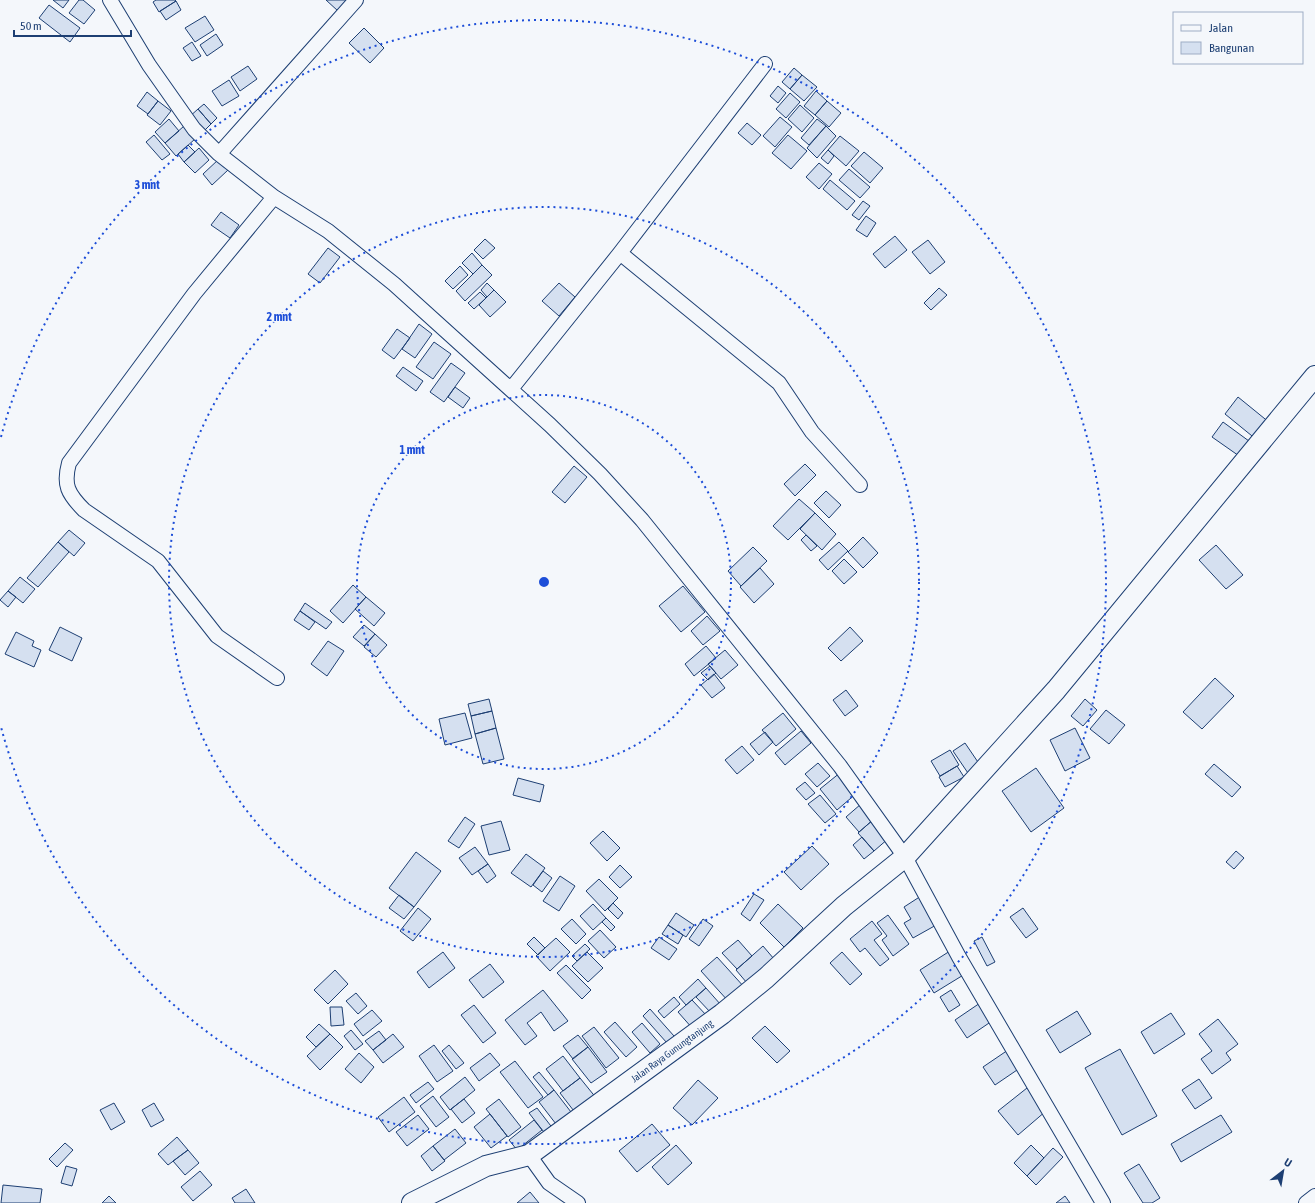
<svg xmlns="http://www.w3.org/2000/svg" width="1315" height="1203" viewBox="0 0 1315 1203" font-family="'Asap Condensed',sans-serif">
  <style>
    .building { fill: #d5e0f0; stroke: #1d3f73 }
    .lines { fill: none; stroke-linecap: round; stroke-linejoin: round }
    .minor-casing { stroke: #1d3f73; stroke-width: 16 }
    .secondary-casing { stroke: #1d3f73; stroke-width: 22 }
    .minor { stroke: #f4f7fb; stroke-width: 14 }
    .secondary { stroke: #f4f7fb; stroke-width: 20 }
    .ring { fill: none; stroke: #1d4ed8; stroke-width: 2; stroke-dasharray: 2 4 }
    .labels { text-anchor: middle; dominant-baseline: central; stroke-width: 3; stroke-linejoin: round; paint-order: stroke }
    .street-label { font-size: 10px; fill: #1d3f73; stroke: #f4f7fb }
    .centre { fill: #1d4ed8; stroke: #f4f7fb; stroke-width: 2 }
    .ring-label { font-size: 12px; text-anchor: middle; font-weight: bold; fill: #1d4ed8; stroke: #f4f7fb; stroke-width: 3; stroke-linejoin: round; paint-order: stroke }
  </style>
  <rect width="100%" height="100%" fill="#f4f7fb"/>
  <path class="building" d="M53,0H69L63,8Z
    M79,0H83L95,10L84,24L69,13Z
    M156,0H175L176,1L159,12L153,2Z
    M326,0H348L338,11Z
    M176,1L181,10L166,20L160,11Z
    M49,5L80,28L70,42L39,18Z
    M205,16L214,30L195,42L185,28Z
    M364,28L384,48L370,63L349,43Z
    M216,34L223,45L207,56L200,45Z
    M192,42L201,56L192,61L183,48Z
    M248,66L257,79L240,91L231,77Z
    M794,68L802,75L790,89L782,82Z
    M802,75L817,87L804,101L790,89Z
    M229,80L239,96L222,106L212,91Z
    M778,86L786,93L778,103L770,96Z
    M816,91L827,101L815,115L804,106Z
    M147,92L158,101L148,114L137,106Z
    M790,93L800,102L786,118L776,109Z
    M158,101L171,111L160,125L147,115Z
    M827,101L841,113L829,127L815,115Z
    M204,104L217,118L211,124L198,109Z
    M800,105L814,118L802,132L788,119Z
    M198,109L211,124L202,133L188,118Z
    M780,117L792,127L775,147L763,136Z
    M169,119L179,131L165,143L155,132Z
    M817,119L826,126L809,145L801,138Z
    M747,123L761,135L752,145L738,133Z
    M184,126L195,139L176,156L165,143Z
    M826,126L836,136L817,158L807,148Z
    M154,135L170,154L162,160L146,142Z
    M788,135L807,151L791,169L772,153Z
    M840,136L859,151L846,166L828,150Z
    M188,145L195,152L184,162L178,154Z
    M199,148L209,160L195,173L184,162Z
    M828,150L834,156L828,164L821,158Z
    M864,152L883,168L870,183L851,166Z
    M219,159L228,170L212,185L203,174Z
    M819,163L832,174L819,189L806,177Z
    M849,169L870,187L860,198L839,180Z
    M830,180L855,201L847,210L823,189Z
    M863,201L870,206L859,220L852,215Z
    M221,212L239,225L230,238L211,225Z
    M866,216L876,223L867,237L856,230Z
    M895,236L907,250L885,268L873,254Z
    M485,239L495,248L483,259L474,250Z
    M928,240L945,262L930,274L912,252Z
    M328,248L340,257L320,283L308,274Z
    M472,253L482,265L473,274L462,263Z
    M482,265L492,275L465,301L456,291Z
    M460,266L468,275L453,289L445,281Z
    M487,283L494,290L487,297L481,290Z
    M559,283L575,297L559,316L542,301Z
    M939,288L947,295L931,310L924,303Z
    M494,290L506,302L490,317L479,305Z
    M480,292L486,298L474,309L468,303Z
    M419,324L432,334L415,358L402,349Z
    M397,329L410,338L394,359L382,350Z
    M434,342L451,354L433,379L416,367Z
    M451,363L465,373L444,402L430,392Z
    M403,367L423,381L416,391L396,376Z
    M455,387L470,398L463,408L448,397Z
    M1238,397L1270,423L1257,440L1225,414Z
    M1223,422L1253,444L1242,458L1212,437Z
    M805,464L816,475L795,496L784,484Z
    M574,466L587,477L565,503L552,492Z
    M826,491L841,505L829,518L814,503Z
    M799,499L815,513L788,540L773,526Z
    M815,513L836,534L822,550L800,529Z
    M69,530L85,543L74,556L58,542Z
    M806,535L817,546L811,551L801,540Z
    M863,537L878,553L863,568L848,552Z
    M58,542L69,552L38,587L27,578Z
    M839,542L848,551L828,570L819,560Z
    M1216,545L1243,575L1226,589L1199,560Z
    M753,547L767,561L741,586L728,571Z
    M844,559L857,572L844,584L832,571Z
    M760,568L774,584L754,603L740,587Z
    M20,577L35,589L23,603L8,591Z
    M353,585L366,597L343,623L330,611Z
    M683,586L705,612L681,632L659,606Z
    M8,591L16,597L8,607L0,600Z
    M366,597L385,613L374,626L355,609Z
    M305,603L332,622L326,629L300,611Z
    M300,611L315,622L309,630L294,620Z
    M707,616L720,631L703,645L691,631Z
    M364,625L375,634L364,646L353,637Z
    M60,627L82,638L72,661L49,650Z
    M850,627L863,641L841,661L828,648Z
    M16,632L34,641L32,646L41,650L34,667L5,654Z
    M375,634L387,645L376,657L364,647Z
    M328,641L344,651L327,676L311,664Z
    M706,646L716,658L694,676L685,664Z
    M725,650L738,665L721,679L708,664Z
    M710,666L716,673L708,680L701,673Z
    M714,674L725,688L712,698L701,685Z
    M1215,678L1234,696L1202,729L1183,712Z
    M846,690L858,706L845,716L833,700Z
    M489,699L492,711L471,716L468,704Z
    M1085,699L1097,710L1083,726L1071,716Z
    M1106,710L1125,725L1109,744L1090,729Z
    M492,711L496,728L475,734L471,716Z
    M465,713L472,738L445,745L439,719Z
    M783,713L796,729L776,746L762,730Z
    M496,728L504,759L483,764L475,734Z
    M1075,728L1090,758L1065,771L1050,740Z
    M801,731L811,743L785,765L775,753Z
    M765,732L773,742L759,755L750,744Z
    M965,743L982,768L970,776L953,751Z
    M742,746L754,760L737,774L725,760Z
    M950,750L959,765L940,776L931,761Z
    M818,763L830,776L817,787L805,774Z
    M1214,764L1241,787L1232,797L1205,774Z
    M957,766L964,777L945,787L939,777Z
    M1036,768L1064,808L1031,832L1002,791Z
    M841,772L858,792L837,810L820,789Z
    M518,778L544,785L540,802L513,795Z
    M805,782L815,793L806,800L796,789Z
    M820,795L836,814L825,823L808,804Z
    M861,804L874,819L859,832L846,817Z
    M465,817L475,824L459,848L448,841Z
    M874,819L889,838L874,851L858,833Z
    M501,821L510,850L489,855L481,826Z
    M603,831L620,848L607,861L590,843Z
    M862,837L874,851L864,859L853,845Z
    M812,846L829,864L801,890L784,872Z
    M475,847L488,864L472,875L459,858Z
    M1236,851L1244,858L1234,869L1226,862Z
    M416,852L441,871L414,907L389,888Z
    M526,854L545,868L531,887L511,873Z
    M488,864L496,876L487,883L478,871Z
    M620,865L632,877L620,888L609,877Z
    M543,871L552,878L542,892L533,885Z
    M560,876L575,886L559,911L543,901Z
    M599,879L618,898L605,911L586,891Z
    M754,894L764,900L750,921L741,914Z
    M399,895L414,907L404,919L389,908Z
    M921,896L938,924L913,938L904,923L911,919L904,907Z
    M613,903L623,913L618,919L608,909Z
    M593,904L606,918L593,930L580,916Z
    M778,904L803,928L784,947L760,923Z
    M418,908L431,919L413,941L400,931Z
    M1023,908L1038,929L1026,938L1010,917Z
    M676,913L694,925L686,937L668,925Z
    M888,915L909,944L893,956L882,940L887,936L877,923Z
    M606,918L615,927L611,931L602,922Z
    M572,919L586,934L576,944L561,929Z
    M703,919L713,926L699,946L689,939Z
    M872,921L882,934L874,940L889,959L880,966L865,948L860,952L850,939Z
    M668,925L683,935L678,944L662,934Z
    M600,930L616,947L604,958L588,941Z
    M534,937L545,948L538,955L527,944Z
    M659,937L677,949L669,960L651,948Z
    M982,937L995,962L987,966L974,941Z
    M556,938L570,952L550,971L536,956Z
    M738,940L752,956L737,969L722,953Z
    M585,944L590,949L577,961L572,956Z
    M763,946L774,959L747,983L736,970Z
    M950,951L965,974L934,993L920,970Z
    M443,952L455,968L429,988L417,972Z
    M587,952L603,968L588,982L572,966Z
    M842,952L862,974L850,985L830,963Z
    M717,957L745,988L729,1002L701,971Z
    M490,964L504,982L483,998L469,980Z
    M566,965L591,990L582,999L557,973Z
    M335,970L348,984L328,1004L314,990Z
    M698,979L706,988L686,1005L679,997Z
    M706,988L721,1005L711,1013L696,997Z
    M543,990L568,1021L554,1031L541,1012L527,1023L537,1036L525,1045L505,1020Z
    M951,990L960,1005L949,1012L940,997Z
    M356,993L367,1006L358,1014L346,1001Z
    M674,997L680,1004L664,1018L658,1011Z
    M692,1000L707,1016L693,1029L678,1012Z
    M980,1003L992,1021L967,1038L955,1020Z
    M474,1005L496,1033L483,1043L461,1015Z
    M330,1007H342L344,1025L331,1026Z
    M650,1009L674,1036L667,1043L643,1016Z
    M372,1010L382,1021L363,1036L354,1024Z
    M1077,1011L1091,1034L1060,1053L1046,1030Z
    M1171,1013L1185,1034L1154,1054L1141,1032Z
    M1218,1019L1238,1044L1226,1053L1231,1060L1212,1074L1201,1059L1212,1051L1199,1034Z
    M615,1022L637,1047L626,1057L604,1032Z
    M642,1023L660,1044L650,1053L632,1032Z
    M319,1024L330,1034L316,1047L306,1037Z
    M765,1026L790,1051L777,1063L752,1038Z
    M594,1027L619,1058L606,1068L582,1036Z
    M351,1030L363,1044L355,1050L344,1036Z
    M379,1031L386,1040L373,1050L365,1041Z
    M330,1034L343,1047L320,1070L307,1056Z
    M393,1034L404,1047L383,1063L373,1050Z
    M578,1035L588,1047L573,1059L563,1046Z
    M434,1045L453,1071L437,1082L419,1056Z
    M449,1045L464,1063L456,1069L442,1051Z
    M588,1047L607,1072L591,1083L572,1059Z
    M1120,1049L1157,1116L1122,1135L1085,1068Z
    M1008,1050L1020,1068L995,1085L983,1067Z
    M359,1053L374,1067L361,1083L345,1069Z
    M490,1053L500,1065L479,1081L470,1068Z
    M563,1056L580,1078L563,1091L546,1069Z
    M515,1061L543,1097L528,1108L500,1072Z
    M539,1072L554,1090L548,1095L533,1077Z
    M465,1077L475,1090L450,1110L440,1097Z
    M580,1078L597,1099L577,1115L560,1093Z
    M1199,1079L1212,1098L1195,1109L1182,1090Z
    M698,1080L718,1098L692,1125L673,1108Z
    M428,1082L434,1089L416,1103L410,1095Z
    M1027,1088L1046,1111L1018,1135L998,1111Z
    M554,1090L571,1112L556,1124L539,1102Z
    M433,1096L449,1117L436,1127L420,1106Z
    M404,1097L415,1112L389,1132L378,1117Z
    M464,1099L475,1113L462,1123L451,1109Z
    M499,1099L521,1127L508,1137L486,1109Z
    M114,1103L125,1122L111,1130L100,1110Z
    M154,1103L164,1120L151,1127L142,1110Z
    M537,1108L554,1130L547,1136L529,1113Z
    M490,1114L507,1136L491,1148L474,1127Z
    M418,1115L429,1129L407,1146L396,1132Z
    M1221,1115L1232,1132L1181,1162L1171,1144Z
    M534,1120L542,1130L517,1150L509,1140Z
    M652,1124L670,1145L637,1172L619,1151Z
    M455,1129L466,1143L444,1160L433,1146Z
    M177,1137L188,1150L168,1165L158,1154Z
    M65,1143L73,1150L57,1167L49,1159Z
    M676,1145L692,1163L668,1185L652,1167Z
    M1031,1145L1044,1158L1027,1176L1014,1163Z
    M433,1146L445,1161L432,1171L421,1156Z
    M1053,1148L1063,1157L1036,1185L1027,1176Z
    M188,1150L199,1163L185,1175L173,1161Z
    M1139,1164L1160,1198L1152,1203H1143L1124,1173Z
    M66,1166L77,1169L72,1186L61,1183Z
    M200,1171L212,1185L193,1201L181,1187Z
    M3,1185L42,1189L40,1203H1Z
    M246,1189L255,1203H235L232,1198Z
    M530,1192L539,1203H517Z
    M109,1196L116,1203H102Z
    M1065,1196L1070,1203H1056Z"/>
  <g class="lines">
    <g class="minor-casing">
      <path id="minor" d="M110,0L149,65L194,129L219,154L274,197L328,231L394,284L550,425L600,474L642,520L840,766L905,857L959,957L1103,1203
        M219,154L356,0
        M274,197L194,294L69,463C63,485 68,494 84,510L158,561L217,636L277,678
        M620,253L779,383L812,432L860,485
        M511,389L620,253L765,64
        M529,1155L549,1183L578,1203
        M1306,1203L1315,1196"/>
    </g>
    <g class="secondary-casing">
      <path id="secondary" d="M412,1203L486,1166L529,1155L722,1014L766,978L844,906L905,857L1056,690L1315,376"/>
    </g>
    <use href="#minor" class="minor"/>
    <use href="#secondary" class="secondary"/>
  </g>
  <g class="ring">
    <circle cx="544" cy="582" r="187"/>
    <circle cx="544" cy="582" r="375"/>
    <path d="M1 437A562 562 0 1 1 1 727"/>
  </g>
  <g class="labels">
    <g class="street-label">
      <text transform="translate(672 1051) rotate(-36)">Jalan Raya Gunungtanjung</text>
    </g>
  </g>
  <circle cx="544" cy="582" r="6" class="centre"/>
  <g class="ring-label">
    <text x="147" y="189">3 mnt</text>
    <text x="279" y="321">2 mnt</text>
    <text x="412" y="454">1 mnt</text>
  </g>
  <rect x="1173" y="12" width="130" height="52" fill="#f4f7fb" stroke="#9eadc5"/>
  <rect x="1181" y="25" width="20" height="6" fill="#f4f7fb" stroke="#9eadc5"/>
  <text x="1209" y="32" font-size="12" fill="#1d3f73">Jalan</text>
  <rect x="1181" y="42" width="20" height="12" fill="#d5e0f0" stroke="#9eadc5"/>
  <text x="1209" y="52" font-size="12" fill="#1d3f73">Bangunan</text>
  <g transform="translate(1283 1171) rotate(31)" stroke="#f4f7fb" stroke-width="3" paint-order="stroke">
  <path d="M0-3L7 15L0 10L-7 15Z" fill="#1d3f73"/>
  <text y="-6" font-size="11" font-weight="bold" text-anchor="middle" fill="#1d3f73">U</text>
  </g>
  <path d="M14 30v6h117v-6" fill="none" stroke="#1d3f73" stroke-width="2"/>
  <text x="20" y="30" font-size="12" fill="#1d3f73" stroke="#f4f7fb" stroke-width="3" paint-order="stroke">50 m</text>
</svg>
